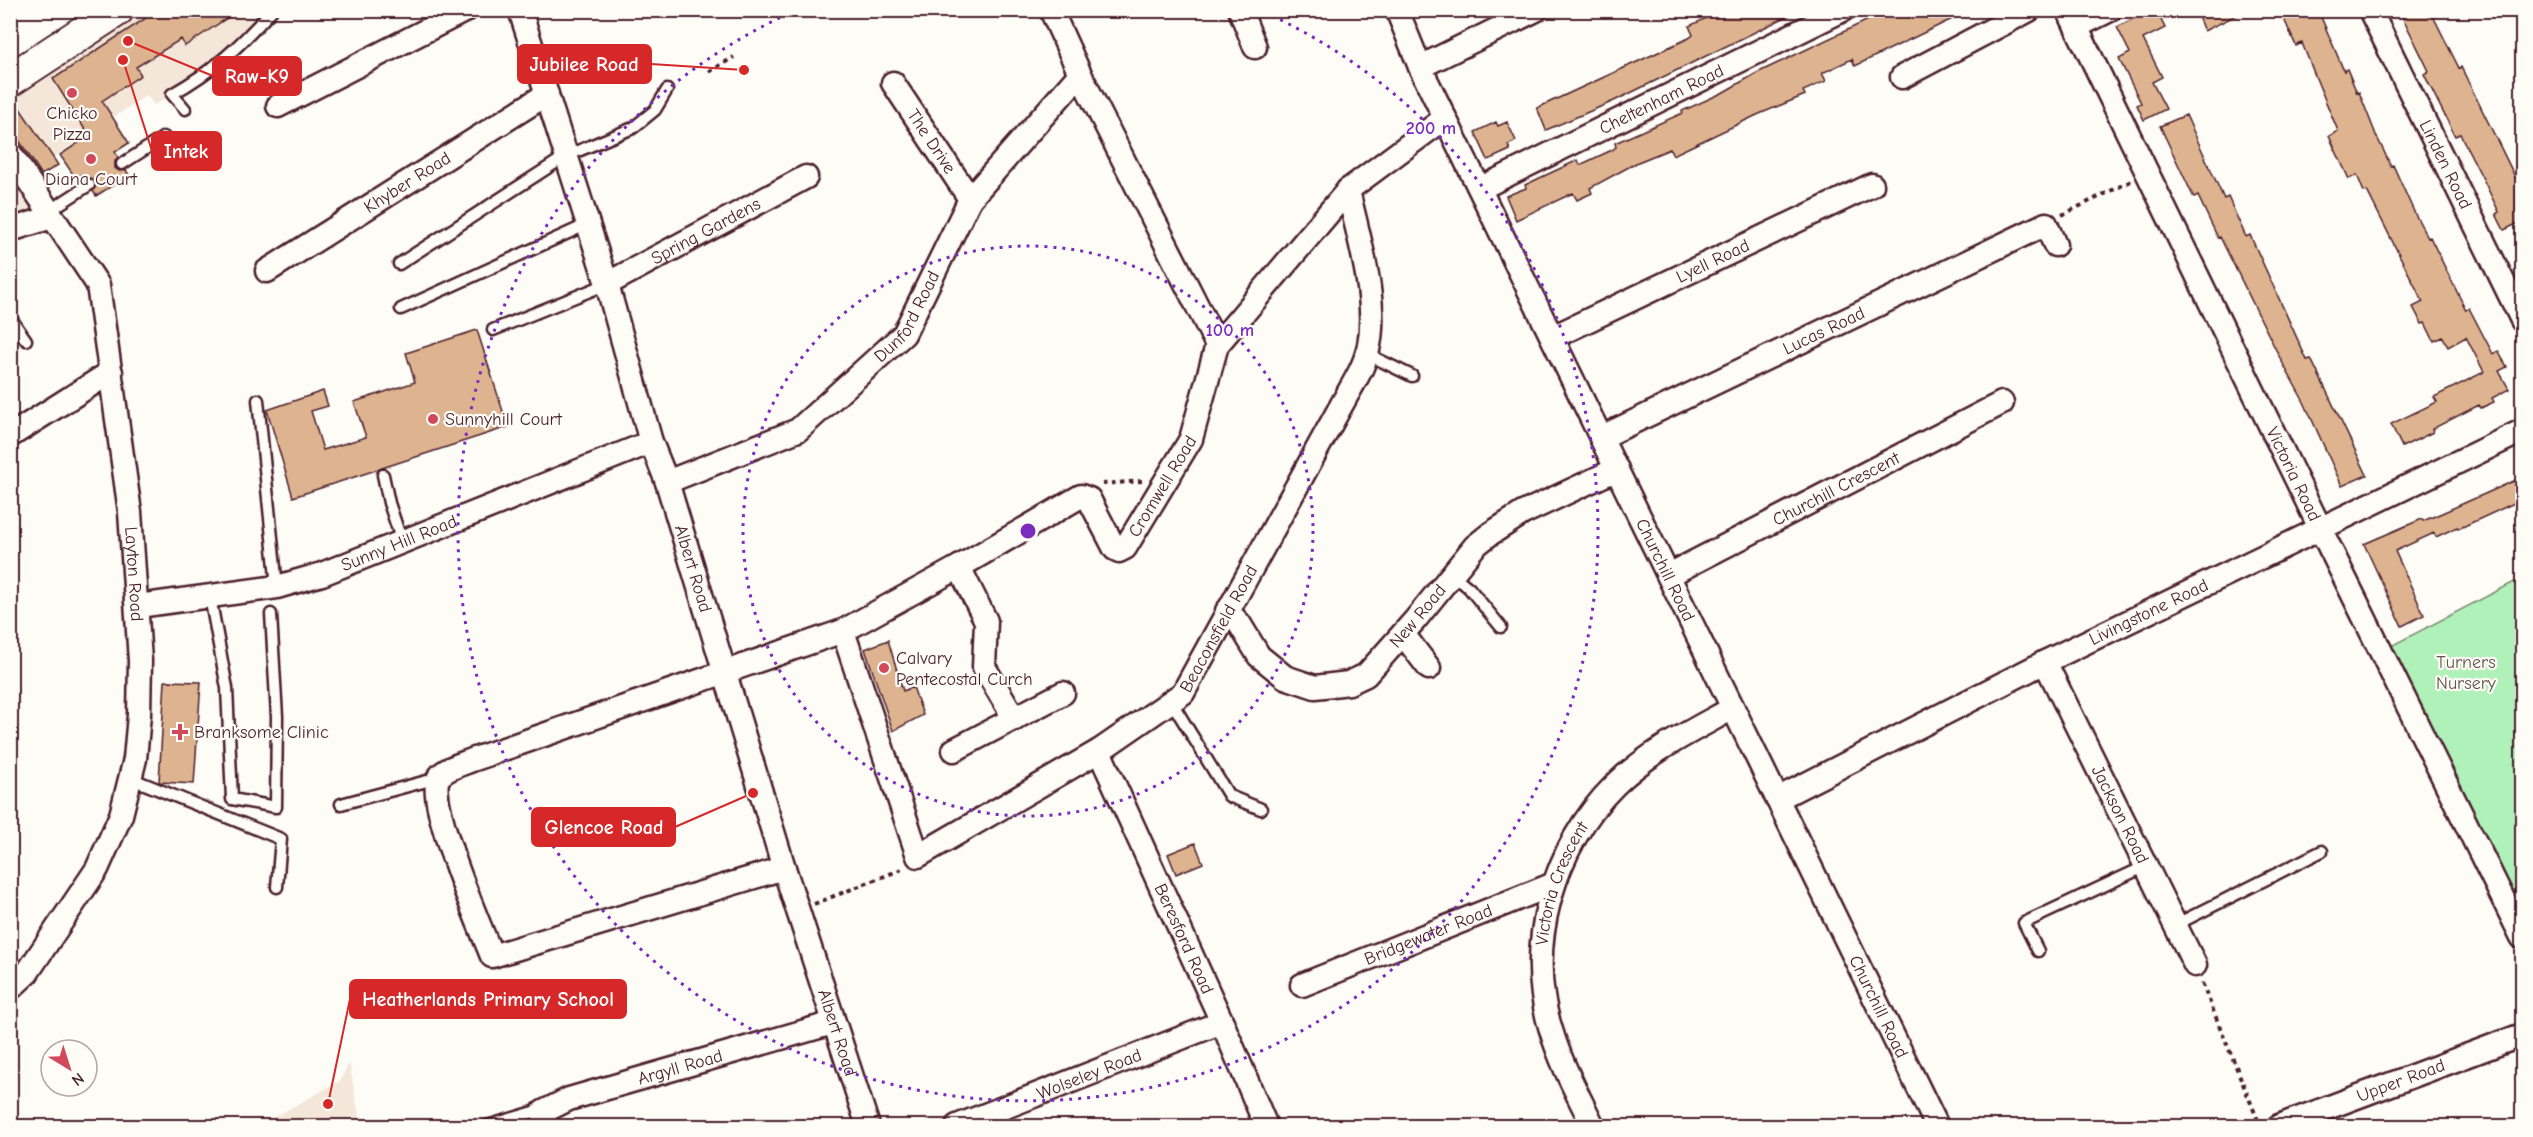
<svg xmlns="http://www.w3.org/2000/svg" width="2533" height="1137" viewBox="0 0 2533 1137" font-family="'Comic Neue',sans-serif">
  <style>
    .built { fill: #f4e6d8 }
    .green { fill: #b0f1b9; stroke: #7d8872; stroke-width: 1.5 }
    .building { fill: #deb38f; stroke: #4a1f2b; stroke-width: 1.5 }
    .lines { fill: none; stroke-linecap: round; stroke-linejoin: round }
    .service-casing { stroke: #4a1f2b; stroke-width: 15 }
    .minor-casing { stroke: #4a1f2b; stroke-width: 27 }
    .secondary-casing { stroke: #4a1f2b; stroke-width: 36 }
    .path { stroke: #4a1f2b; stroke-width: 4; stroke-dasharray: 4.5 4.5; stroke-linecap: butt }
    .service { stroke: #fdfcf7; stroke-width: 10 }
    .minor { stroke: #fdfcf7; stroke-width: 22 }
    .secondary { stroke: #fdfcf7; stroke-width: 32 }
    .ring { fill: none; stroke: #7b2cbf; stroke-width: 3; stroke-dasharray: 3 6 }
    .poi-dot { fill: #d1495b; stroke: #fdfcf7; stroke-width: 2 }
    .labels { text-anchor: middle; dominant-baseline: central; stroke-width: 4.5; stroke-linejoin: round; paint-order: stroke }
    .street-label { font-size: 18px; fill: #4a1f2b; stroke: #fdfcf7 }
    .poi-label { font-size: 18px; fill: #4a1f2b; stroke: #fdfcf7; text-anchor: start }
    .park-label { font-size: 18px; fill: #64544e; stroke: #fdfcf7 }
    .centre { fill: #7b2cbf; stroke: #fdfcf7; stroke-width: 3 }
    .ring-label { font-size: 18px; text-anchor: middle; font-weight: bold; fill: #7b2cbf; stroke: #fdfcf7; stroke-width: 4.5; stroke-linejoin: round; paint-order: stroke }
    .leader { fill: none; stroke: #d62828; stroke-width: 2 }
    .callout-dot { fill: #d62828; stroke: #fdfcf7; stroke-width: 2 }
    .callout { fill: #d62828; stroke: #d62828; stroke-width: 2 }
    .callout-label { font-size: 20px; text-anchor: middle; font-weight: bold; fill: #fff }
  </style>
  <rect width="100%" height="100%" fill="#fdfcf7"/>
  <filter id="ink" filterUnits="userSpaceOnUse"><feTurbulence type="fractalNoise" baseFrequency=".0167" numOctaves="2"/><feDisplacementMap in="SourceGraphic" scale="12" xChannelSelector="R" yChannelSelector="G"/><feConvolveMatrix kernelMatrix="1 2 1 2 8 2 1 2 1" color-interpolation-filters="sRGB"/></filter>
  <g filter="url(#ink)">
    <path class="built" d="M117,11H272L253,31L172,94L154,105L147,95L53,157L58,165L30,183L52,217L11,230V80Z
      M349,1063L361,1126H258L340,1081Z"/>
    <path class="green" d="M2522,578V923L2391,646Z"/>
    <path class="building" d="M158,10H239L185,46L181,39L136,67L141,75L102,101L129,143L115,152L118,157L115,161V168L119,171L126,170L129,175L96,196L93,191L96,185L95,180L89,178L85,179L82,174L76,179L60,155L89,136L53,79Z
      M1724,10H1800L1614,101L1546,130L1537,108L1689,38L1693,35L1689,26Z
      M1889,10H1971L1855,66L1852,59L1822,73L1826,81L1803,91L1805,95L1757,115L1673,155L1670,149L1638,162L1590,188L1592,193L1577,200L1573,193L1516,220L1506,196L1526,188L1525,185L1578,160L1580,165L1612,150L1616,147L1615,143L1683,113L1682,111L1722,93L1757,73Z
      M2150,10H2156L2165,28L2143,39L2162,77L2152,82L2166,109L2144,120L2137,105L2141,103L2119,59L2130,53L2117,27Z
      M2195,10H2247L2204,31Z
      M2280,10H2318L2344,71L2347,69L2357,93L2359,92L2376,135L2391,166L2393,165L2415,214L2428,238L2430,237L2466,310L2469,308L2493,354L2498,351L2507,367L2499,371L2509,389L2492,398L2494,402L2481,408L2479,405L2432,429L2433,432L2402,447L2391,424L2437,402L2434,397L2484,372L2466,337L2448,347L2443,337L2434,341L2425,323L2422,324L2413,307L2423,302L2367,191L2364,192L2357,175L2349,179L2329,136L2338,131L2318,83L2302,43L2296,46Z
      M2399,10H2430L2459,68L2461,67L2523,193V221L2504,230L2496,214L2499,212L2483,179L2460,134L2455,136L2424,74L2429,71Z
      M10,98H13L58,165L42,175L10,127Z
      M2186,115L2224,199L2228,197L2246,237L2250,235L2307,360L2311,359L2367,475L2342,486L2304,402L2281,360L2220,237L2218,238L2198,196L2194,198L2160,126Z
      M1496,122L1498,126L1507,122L1516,141L1508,145L1510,150L1488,160L1475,132Z
      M477,330L508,427L293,497L267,410L323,391L328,406L311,411L323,450L366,437L354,402L415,382L406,353Z
      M2516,480L2523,493V499L2458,529L2457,527L2436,537L2434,533L2395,551L2424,615L2402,626L2364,544L2422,519L2423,521L2442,513Z
      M888,640L903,691L913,687L923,715L893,731L865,649Z
      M165,681L201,682L194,784L159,782Z
      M1195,843L1203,863L1176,874L1168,854Z"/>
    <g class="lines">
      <g class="service-casing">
        <path id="service" d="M185,109L172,94C215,70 240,46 272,10
          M122,164L164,137
          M49,211L89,185
          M399,264L566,156L633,128L655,110L667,90
          M401,309L588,224
          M10,317L26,340
          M493,330L607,284
          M1367,354L1412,376
          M258,400L277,587
          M383,475L389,503L402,542
          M1452,574L1469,588L1501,627
          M210,597L227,688L232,799L276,807L277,717L271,614
          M1171,701L1229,796L1261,809
          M130,778L281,839L277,887
          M341,804L438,778
          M2175,925L2322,851
          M2038,951L2024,923L2146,866
          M487,1126L534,1112H543"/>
      </g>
      <g class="minor-casing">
        <g id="minor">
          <path id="s1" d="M520,10L607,284L651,442L667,482L784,868L868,1126"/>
          <path d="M1051,10L1080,74L1217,345"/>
          <path d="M1240,10L1255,47"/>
          <path id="s2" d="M1397,10L1420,67L1937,1126"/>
          <path id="s3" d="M2068,10L2320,528L2522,937"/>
          <path id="s4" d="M2370,10L2522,320"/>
          <path d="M2076,27L2110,10"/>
          <path d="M1420,67L1536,10"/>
          <path d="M1902,77L2029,10"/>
          <path id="s5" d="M893,83L970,199"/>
          <path d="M278,106L466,10"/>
          <path id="s6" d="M10,153L98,285L130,512L140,661L139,715L135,759L121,815L97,869L27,973L10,989"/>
          <path id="s7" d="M1481,188L1843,10"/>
          <path d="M10,230L52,217"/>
          <path id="s8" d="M267,271L547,94"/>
          <path id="s9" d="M607,284L806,177"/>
          <path id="s10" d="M1553,337L1872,185"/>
          <path d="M10,436L111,372"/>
          <path id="s11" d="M1602,437L2046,224L2055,245"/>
          <path id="s12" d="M667,482L798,430L904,334L970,199L1080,74"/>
          <path d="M959,567L986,621L984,667L1015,719"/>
          <path id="s13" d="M1669,575L2002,403"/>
          <path id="s14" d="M138,606L277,587L322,574L651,442"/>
          <path id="s15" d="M1227,611L1239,623L1259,656L1285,677L1315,687L1349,683L1366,675L1415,620L1475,546L1490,534L1523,513L1617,469"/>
          <path id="s16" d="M843,631L918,856L1099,751L1183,693L1347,395C1356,379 1366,363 1369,345C1378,298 1358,236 1348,190"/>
          <path d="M1403,634L1429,668"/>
          <path id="s17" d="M2045,662L2195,965"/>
          <path d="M954,750L1063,693"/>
          <path id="s18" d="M1099,751L1222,1022L1266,1126"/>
          <path id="s19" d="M1777,799L2045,662L2522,431"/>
          <path id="s20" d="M784,868L492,956C481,929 424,797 439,777C446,768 462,764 472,760L843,631L959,567L1081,496L1089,499L1115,549L1119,551L1125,548L1191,439L1217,345L1348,190L1445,118"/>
          <path id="s21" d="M1302,985L1554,884"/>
          <path id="s22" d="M546,1126L543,1112L569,1099L833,1023"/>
          <path id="s23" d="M957,1126L1222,1022"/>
          <path id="s24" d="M1593,1126C1578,1095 1561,1064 1551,1030C1524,947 1553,846 1615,785C1648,752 1692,731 1733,708"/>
          <path id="s25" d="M2279,1126L2522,1035"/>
        </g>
      </g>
      <g class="secondary-casing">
        <path id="secondary" d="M10,80L117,10"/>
      </g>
      <path class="path" d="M709,72L734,57
        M2062,215L2131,181
        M1102,484L1142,481
        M814,904L905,868
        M2202,983L2259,1123"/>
      <use href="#service" class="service"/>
      <use href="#minor" class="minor"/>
      <use href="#secondary" class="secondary"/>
    </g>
  </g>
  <g class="ring">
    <circle cx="1028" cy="531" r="285"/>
    <path d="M1264 12A570 570 0 1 1 792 12"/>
  </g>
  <g class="poi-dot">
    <circle cx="72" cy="93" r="6"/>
    <circle cx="91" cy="159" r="6"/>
    <circle cx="433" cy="419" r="6"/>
    <circle cx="884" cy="668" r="6"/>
    <path d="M177 723h6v6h6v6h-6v6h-6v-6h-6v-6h6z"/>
  </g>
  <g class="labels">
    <g class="street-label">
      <text stroke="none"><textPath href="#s7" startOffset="201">Cheltenham Road</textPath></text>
      <text stroke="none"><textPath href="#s5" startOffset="70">The Drive</textPath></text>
      <text stroke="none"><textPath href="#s4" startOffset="172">Linden Road</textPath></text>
      <text stroke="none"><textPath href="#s8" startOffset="166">Khyber Road</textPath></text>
      <text stroke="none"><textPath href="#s9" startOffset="112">Spring Gardens</textPath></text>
      <text stroke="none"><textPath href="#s10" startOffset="177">Lyell Road</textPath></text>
      <text stroke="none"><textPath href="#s12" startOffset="300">Dunford Road</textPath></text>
      <text stroke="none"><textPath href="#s11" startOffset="246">Lucas Road</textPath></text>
      <text stroke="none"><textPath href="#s3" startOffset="516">Victoria Road</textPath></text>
      <text stroke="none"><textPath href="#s20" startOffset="1346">Cromwell Road</textPath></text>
      <text stroke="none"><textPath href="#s13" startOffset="188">Churchill Crescent</textPath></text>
      <text stroke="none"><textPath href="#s14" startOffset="270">Sunny Hill Road</textPath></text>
      <text stroke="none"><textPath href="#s1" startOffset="585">Albert Road</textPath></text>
      <text stroke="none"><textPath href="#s2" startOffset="621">Churchill Road</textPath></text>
      <text stroke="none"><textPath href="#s6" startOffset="450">Layton Road</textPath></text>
      <text stroke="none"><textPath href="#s19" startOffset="416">Livingstone Road</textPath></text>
      <text stroke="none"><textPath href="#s15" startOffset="252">New Road</textPath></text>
      <text stroke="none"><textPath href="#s16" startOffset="622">Beaconsfield Road</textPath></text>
      <text stroke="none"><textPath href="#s17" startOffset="170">Jackson Road</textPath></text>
      <text stroke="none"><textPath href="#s24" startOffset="256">Victoria Crescent</textPath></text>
      <text stroke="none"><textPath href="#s21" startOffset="136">Bridgewater Road</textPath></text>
      <text stroke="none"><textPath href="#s18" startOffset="206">Beresford Road</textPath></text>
      <text stroke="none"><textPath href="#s2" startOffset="1107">Churchill Road</textPath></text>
      <text stroke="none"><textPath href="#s1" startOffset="1071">Albert Road</textPath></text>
      <text stroke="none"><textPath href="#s22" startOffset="159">Argyll Road</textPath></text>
      <text stroke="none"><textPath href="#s23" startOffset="142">Wolseley Road</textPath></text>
      <text stroke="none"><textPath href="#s25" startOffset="130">Upper Road</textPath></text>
    </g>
    <g class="poi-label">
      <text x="72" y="113" text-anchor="middle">Chicko<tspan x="72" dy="21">Pizza</tspan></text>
      <text x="91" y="179" text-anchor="middle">Diana Court</text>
      <text x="445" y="419">Sunnyhill Court</text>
      <text x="896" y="658">Calvary<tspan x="896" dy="21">Pentecostal Curch</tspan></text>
      <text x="194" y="732">Branksome Clinic</text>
    </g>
    <g class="park-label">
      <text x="2466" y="662">Turners<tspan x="2466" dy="21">Nursery</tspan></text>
    </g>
  </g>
  <circle cx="1028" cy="531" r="9" class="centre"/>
  <g class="ring-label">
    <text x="1431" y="134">200 m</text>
    <text x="1230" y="336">100 m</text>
  </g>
  <path class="leader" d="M744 70L651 64M128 41L213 76M123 60L152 151M753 793L675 827M328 1104L350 999"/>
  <g class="callout-dot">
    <circle cx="744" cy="70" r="6"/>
    <circle cx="128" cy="41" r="6"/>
    <circle cx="123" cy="60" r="6"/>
    <circle cx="753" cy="793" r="6"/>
    <circle cx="328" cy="1104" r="6"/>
  </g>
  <g class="callout">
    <rect x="518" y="45" width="133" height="38" rx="6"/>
    <rect x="213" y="57" width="88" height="38" rx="6"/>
    <rect x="152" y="132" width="69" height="38" rx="6"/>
    <rect x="532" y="808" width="143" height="38" rx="6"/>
    <rect x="350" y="980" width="276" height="38" rx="6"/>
  </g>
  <g class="callout-label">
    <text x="584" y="71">Jubilee Road</text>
    <text x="257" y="83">Raw-K9</text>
    <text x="186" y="158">Intek</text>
    <text x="604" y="834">Glencoe Road</text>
    <text x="488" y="1006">Heatherlands Primary School</text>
  </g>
  <rect width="2533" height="1137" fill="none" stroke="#fdfcf7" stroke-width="36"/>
  <rect x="18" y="18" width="2497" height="1101" fill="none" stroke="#4a1f2b" stroke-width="2" filter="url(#ink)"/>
  <g transform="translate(69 1068) rotate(142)"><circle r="28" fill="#fdfcf7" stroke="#b5a4a5" stroke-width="1.5"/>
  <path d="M0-4.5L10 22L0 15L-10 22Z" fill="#d1495b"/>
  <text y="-9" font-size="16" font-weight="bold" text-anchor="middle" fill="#4a1f2b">N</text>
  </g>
</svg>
